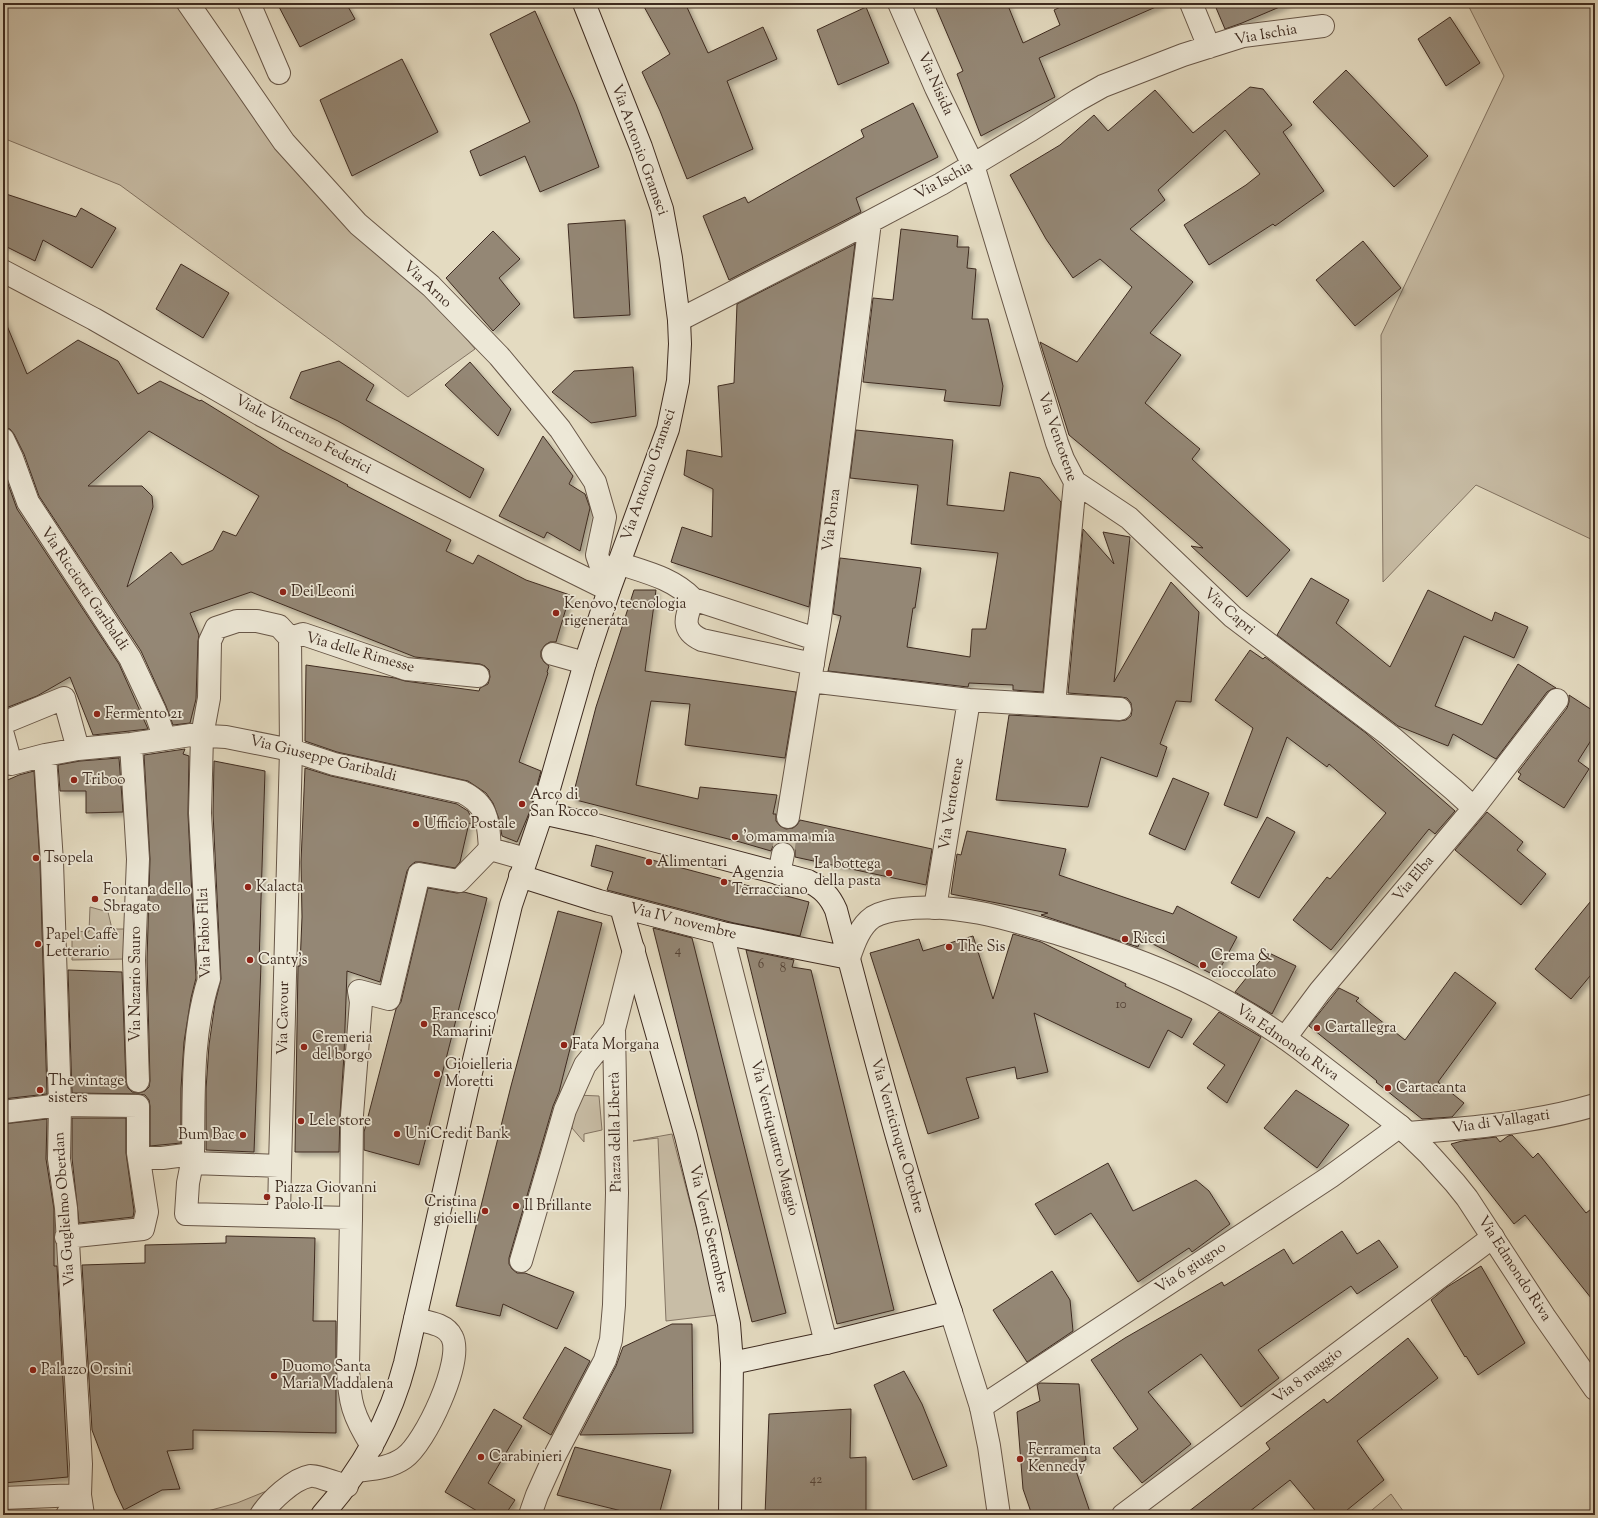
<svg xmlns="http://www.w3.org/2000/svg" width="1598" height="1518" viewBox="0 0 1598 1518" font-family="'Sorts Mill Goudy',serif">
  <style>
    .green { fill: #c8bda6; stroke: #837463 }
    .building { fill: #948774; stroke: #3e2b20; fill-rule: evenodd; filter: url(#shadow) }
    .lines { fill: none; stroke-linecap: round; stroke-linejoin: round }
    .minor-tunnel { stroke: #c3b8a1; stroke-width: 22; stroke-dasharray: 22 11; stroke-linecap: butt }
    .pedestrian-casing { stroke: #685748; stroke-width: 24 }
    .minor-casing { stroke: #685748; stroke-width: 24 }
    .tertiary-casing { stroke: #685748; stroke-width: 24 }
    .secondary-casing { stroke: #3e2b20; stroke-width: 24 }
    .pedestrian { stroke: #ede8d7; stroke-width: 22 }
    .minor { stroke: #ede8d7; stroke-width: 22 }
    .tertiary { stroke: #ede8d7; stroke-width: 22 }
    .secondary { stroke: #ede8d7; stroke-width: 22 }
    .poi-dot { fill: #8f2418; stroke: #ede8d7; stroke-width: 1.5 }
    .labels { text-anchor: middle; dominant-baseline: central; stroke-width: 3.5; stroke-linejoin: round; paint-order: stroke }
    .number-label { font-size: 13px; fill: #544235 }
    .street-label { font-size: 15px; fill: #3e2b20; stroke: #ede8d7 }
    .poi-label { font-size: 15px; fill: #3e2b20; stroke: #ede8d7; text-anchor: start }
  </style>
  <defs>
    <filter id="shadow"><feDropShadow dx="3.5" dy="3.5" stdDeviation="2" flood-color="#0004"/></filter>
  </defs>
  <rect width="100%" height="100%" fill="#e4dbc1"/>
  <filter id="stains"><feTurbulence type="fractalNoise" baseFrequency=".005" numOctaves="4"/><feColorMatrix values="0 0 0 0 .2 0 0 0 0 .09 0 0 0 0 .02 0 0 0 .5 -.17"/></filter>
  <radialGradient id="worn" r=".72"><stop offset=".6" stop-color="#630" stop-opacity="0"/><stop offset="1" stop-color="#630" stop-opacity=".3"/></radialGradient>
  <path class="green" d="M3,3H178L475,349L408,397L120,185L3,138Z
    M1467,3H1595V541L1476,485L1383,582L1381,335L1504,76Z
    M90,907L108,912L112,929H127L126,959L72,960V931L89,932Z
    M576,1095L599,1096L602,1130L584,1134V1142L572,1128Z
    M672,1134L714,1295L717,1315L666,1321L658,1138L633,1141Z
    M269,1490L262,1515H193L237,1503Z
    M1391,1494L1406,1515H1366Z"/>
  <path class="building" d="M277,3H346L355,19L300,47Z
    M642,3H685L708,53L763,27L777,59L727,81L753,149L687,179L660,111L642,72L670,54Z
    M934,3H1007L1023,43L1060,25L1054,10L1069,3H1165L1039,58L1055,97L981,136L957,74L963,71Z
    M1214,3H1289L1242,23L1225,29Z
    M866,7L889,63L838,85L817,30Z
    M535,11L576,104L599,167L540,192L525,156L480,176L470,151L530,122L490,34Z
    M1450,17L1480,63L1446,86L1418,39Z
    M402,59L438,132L352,176L320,100Z
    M1346,70L1428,156L1394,187L1313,102Z
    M1250,87L1263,89L1292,125L1283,132L1324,191L1275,226L1273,224L1209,265L1184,225L1246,185L1260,174L1225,130L1158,190L1165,200L1130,229L1193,282L1150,333L1181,355L1145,403L1200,449L1192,459L1290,550L1247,597L1191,546L1203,548L1146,499L1069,435L1040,342L1077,362L1132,287L1100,259L1073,278L1046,239L1010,175L1060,145L1094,115L1108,131L1155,90L1193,133Z
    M913,103L938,157L856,198L861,212L729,280L703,216L745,197L748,203L864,137L861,130Z
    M3,193L76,217L81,208L116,228L92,268L43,240L35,261L3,245Z
    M625,220L630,315L574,318L568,224Z
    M901,229L958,236L957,247H969L967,268L976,269L972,319H988L1003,386L1000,406L944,401L946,390L863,382L873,298L893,300Z
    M493,231L520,259L499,278L520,304L493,331L446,278Z
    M1363,241L1401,288L1355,326L1316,280Z
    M855,244L809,607L671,562L682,527L712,537L713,489L684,475L687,450L722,457L718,386L734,383L737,304Z
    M181,264L229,293L203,338L156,309Z
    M3,316L27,374L78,340L118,361L138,394L160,381L200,401L201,400L282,450L348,485L347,486L451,540L446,551L473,564L478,555L526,580L570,595L556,642H550L545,645L541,651V657L544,662L549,666L547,672L548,673L519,762L541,771L530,811L517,842L502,836L499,819L493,803L486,793L468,781L337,752L305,741L306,665L395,678L405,681L479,691L480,688L488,684L490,677L489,670L485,666L480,664L415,657L251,592L190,613L199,635L198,641L196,699L190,723L173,725L166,706L141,651L39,496L24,454L14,434L10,429L3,427ZM149,431L259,496L236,536L223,531L213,550L182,565L171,552L127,587L153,507L152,496L142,486H88Z
    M339,361L374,385L366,400L484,469L470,498L338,421L290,398L301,372Z
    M470,362L511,409L498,436L445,385Z
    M633,367L636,416L591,423L552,392L574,371Z
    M856,430L953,440L947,505L1004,511L1010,472L1040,478L1061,502L1043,692L1013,690V685L969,683L968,687L828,671L841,616L833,614L840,558L921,568L915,608H913L907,647L970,657L972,629H986L998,553L911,544L918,485L850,478Z
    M543,436L573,476L569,484L585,494L590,508L580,551L547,532L544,538L499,516Z
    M3,470L17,509L119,664L148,729L93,735L70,677L37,696L3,709Z
    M1083,529L1114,564L1103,532L1130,537L1114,682L1171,582L1199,612L1191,702L1176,701L1160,744L1167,747L1157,777L1101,757L1088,807L996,800L1009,715L1119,721L1126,720L1131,716L1132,710L1131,703L1127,698L1121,697L1068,693Z
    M1311,578L1349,600L1336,623L1390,667L1428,590L1492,621L1495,612L1528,627L1514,658L1464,636L1435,706L1482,725L1518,664L1556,688L1552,689L1547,692L1496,759L1453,734L1448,746L1398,726L1277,635Z
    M634,590H656L645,671L796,692L785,758L685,745L690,704L651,701L636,785L698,799L700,787L777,795L773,814H776V821L780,826L786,829L793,828L797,825L800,820L932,849L926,885L795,857V850L791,844L786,842H779L773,846L771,851L740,842L572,799L596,707Z
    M1250,650L1263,659L1265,657L1366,733L1455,811L1435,834L1429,829L1331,950L1293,920L1327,877L1330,879L1386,813L1329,764L1327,767L1287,737L1257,818L1224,805L1253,728L1215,700Z
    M1569,695L1595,712V734L1578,761L1589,769L1564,808L1518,779L1521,774L1518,772L1567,708L1569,702Z
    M185,749L183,754L189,756L188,814L196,978L191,998L184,1042L181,1088V1143L150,1146V1106L149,1100L145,1095L138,1094L72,1093L68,970L122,972L126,1082L128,1088L132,1092L139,1093L145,1091L149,1087L150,1081L147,960L150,859L144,755Z
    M119,758L123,812L86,813V791H60L58,765L80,761Z
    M214,761L265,771L259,964H261L254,1152L206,1150V1089L209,1045L215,1003L221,979L213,813Z
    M305,768L331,776L457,804L468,811L475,825L469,823L460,862L455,868L421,862H415L410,866L407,871L380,982L347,971L344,1055L340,1115L339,1152H295L298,966H300L302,917L301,862Z
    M34,771L40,863L47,1094L3,1099V782L19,775Z
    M1173,778L1209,793L1185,850L1149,834Z
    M1487,812L1523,842L1517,850L1546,874L1521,905L1455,850Z
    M1267,817L1295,832L1259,898L1231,883Z
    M967,831L1066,849L1059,875L1173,914L1177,906L1237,937L1216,976L1141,938L1138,947L1041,915L1048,913L951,894L957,854L961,855Z
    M596,845L809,902L800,936L734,923L607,890L613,872L591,866Z
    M428,888L457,893L464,892L487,898L419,1165L364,1150V1132L396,1009L401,1002Z
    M1595,896V970L1571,999L1535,969Z
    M558,911L602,923L559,1092L553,1106L509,1258V1264L512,1269L517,1273H525L574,1292L557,1329L503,1304L500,1316L456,1306L511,1086Z
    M653,928L692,938L786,1313L752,1322Z
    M1013,934L1041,942L1126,984L1125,986L1192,1019L1182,1038L1168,1030L1149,1068L1034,1013L1048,1072L1017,1079L1015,1067L966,1078L979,1118L928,1134L870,953L919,939L923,951L973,936L993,999Z
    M746,950L794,960L792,967L811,970L894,1310L837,1324Z
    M1267,952L1296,966L1272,1014L1235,992Z
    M1455,972L1496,1003L1438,1082L1464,1103L1452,1117L1422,1119L1376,1082L1377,1081L1309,1026L1339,988L1359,998L1356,1001L1405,1040Z
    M1219,1012L1261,1037L1227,1103L1207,1088L1225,1065L1193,1044Z
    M1296,1090L1349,1125L1317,1168L1264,1128Z
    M72,1118H126V1153L134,1211L133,1217L79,1223L72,1158Z
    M47,1119L46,1159L54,1209V1266H57L68,1477L3,1483V1124Z
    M1512,1135L1533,1158L1538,1153L1586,1213L1595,1206V1303L1525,1215L1514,1224L1451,1144L1462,1141L1496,1137L1500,1142L1508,1136Z
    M1108,1163L1133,1211L1196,1180L1209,1191L1230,1224L1192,1252L1189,1248L1138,1282L1091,1213L1055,1235L1035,1204Z
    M1342,1231L1357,1254L1379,1240L1398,1267L1357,1294L1351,1286L1258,1350L1279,1378L1241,1407L1201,1354L1148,1392L1191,1444L1142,1483L1113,1448L1138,1429L1091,1360L1125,1338L1222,1282L1224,1286L1284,1249L1293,1264Z
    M226,1236L315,1238L313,1321H336V1433L193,1430V1449L167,1451L180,1489L162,1490L124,1510L115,1491L92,1430L82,1265L145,1263V1245L226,1243Z
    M1481,1266L1525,1343L1478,1375L1466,1356L1465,1357L1431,1300L1447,1287Z
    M1052,1271L1070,1300L1073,1331L1027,1362L993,1310Z
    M672,1324H692L693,1433L580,1435L616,1366L623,1347Z
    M1408,1338L1438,1378L1357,1441L1384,1480L1341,1515H1319L1290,1480L1245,1515H1184L1270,1449L1266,1443L1324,1399L1327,1403Z
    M565,1347L590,1361L551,1435L523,1418Z
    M904,1371L922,1404L947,1466L913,1480L874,1385Z
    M1040,1383L1079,1384L1086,1460L1074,1465L1091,1515H1032L1023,1489L1017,1412L1040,1401L1037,1385Z
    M494,1409L522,1426L488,1483L515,1500L505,1515H484L445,1492Z
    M851,1409L850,1458L866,1457V1515H765L769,1414Z
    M575,1447L671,1470L659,1515H638L557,1495Z"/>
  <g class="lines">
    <path class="minor-tunnel" d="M783,854L788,817"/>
    <g class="pedestrian-casing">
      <path id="pedestrian" d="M280,1166L291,750
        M351,1218L352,1115L361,1002L359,991L389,999L419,874L459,881L490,849
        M67,1515L80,1495"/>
    </g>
    <g class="minor-casing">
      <path id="minor" d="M188,3L284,142L358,224L431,286L499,356L560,429L595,482L605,517L597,555L609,590
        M249,3L279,73
        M1191,3L1209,47
        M3,271L94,319L263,416L416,494L609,590
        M679,320L839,238L941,184L1031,130L1078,100L1103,86L1183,55L1243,36L1323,26
        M3,439L12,458L28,502L130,658L155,711L165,739
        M1075,482L1129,518L1233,617L1389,735L1453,789L1474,808L1320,991L1285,1038
        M618,563C645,572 673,578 693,599L816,639
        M693,599C686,617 680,630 702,640L813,664
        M290,638L303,634L406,669L478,676
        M553,654L585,663
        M810,681L969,700L1054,705L1075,482L1063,459L1057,443L973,165L936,88L899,3
        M1054,705L1120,709
        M3,723L64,698L78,749
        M3,735L11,764L45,755L78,749L131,744L191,735L226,737L291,750L334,764L462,792C489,805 488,822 490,849L526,859
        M131,744L138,859L134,960L138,1081
        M45,755L52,862L60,1105L59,1159L66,1208L81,1464L80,1495
        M1474,808L1557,700
        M788,817L820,619L870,222
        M779,874L783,854
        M935,908L969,700
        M722,933L826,1343
        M3,1112L60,1105L138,1106V1153L146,1158H162L193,1154C194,1097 191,1035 209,979L200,813L202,736L209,698L210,641L216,628L237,621H257L279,626L290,638L291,750
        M1407,1133C1470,1128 1534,1123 1595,1105
        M279,1215L280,1166L192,1163L188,1183L186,1214L351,1218L348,1367C349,1402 353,1416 372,1446
        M66,1237L143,1229L147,1212L138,1153
        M521,1261L565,1110L585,1065L614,1029
        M981,1407L1330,1177L1400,1126
        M357,1471C373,1469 390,1468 404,1458C425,1444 464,1360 452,1337C446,1324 428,1322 415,1319
        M3,1498L80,1495L83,1515
        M261,1515C270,1501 293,1479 310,1476C316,1475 339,1484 347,1486
        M530,1515L537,1495L555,1455L605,1360L611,1340L614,1305L617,1193L614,1029L634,950
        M1123,1515L1493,1237"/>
    </g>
    <g class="tertiary-casing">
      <path id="tertiary" d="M849,958C854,943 860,926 873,917C882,912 892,910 902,909C955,902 1009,919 1059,934C1101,947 1143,961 1184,980C1225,999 1264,1022 1300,1049L1400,1126L1428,1153L1455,1183L1467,1198L1544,1316L1595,1389
        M951,1312L981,1407L989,1446L999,1515"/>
    </g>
    <g class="secondary-casing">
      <path id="secondary" d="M542,813L596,825L808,881C822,888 830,896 836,910C872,1045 906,1180 951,1312L826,1343L732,1363
        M520,876L599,901L722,933L849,958
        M621,907L686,1136L708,1226L729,1324L732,1363L730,1515
        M322,1515C362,1470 390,1421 405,1363L468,1085L511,905L542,813L585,663L609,590L668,429L678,381L680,344L679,320L671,258L662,209L641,147L584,3"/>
    </g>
    <use href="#pedestrian" class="pedestrian"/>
    <use href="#minor" class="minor"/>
    <use href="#tertiary" class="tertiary"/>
    <use href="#secondary" class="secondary"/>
  </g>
  <g class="poi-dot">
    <circle cx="283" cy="592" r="4"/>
    <circle cx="556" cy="613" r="4"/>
    <circle cx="97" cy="714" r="4"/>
    <circle cx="74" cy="780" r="4"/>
    <circle cx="522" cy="804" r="4"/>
    <circle cx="416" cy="824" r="4"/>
    <circle cx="735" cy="837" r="4"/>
    <circle cx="36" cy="858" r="4"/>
    <circle cx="649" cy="862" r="4"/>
    <circle cx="889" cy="873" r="4"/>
    <circle cx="724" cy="882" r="4"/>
    <circle cx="248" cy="887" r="4"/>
    <circle cx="95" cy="899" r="4"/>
    <circle cx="1125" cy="939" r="4"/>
    <circle cx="38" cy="944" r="4"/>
    <circle cx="949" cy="947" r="4"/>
    <circle cx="250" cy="960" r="4"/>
    <circle cx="1203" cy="965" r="4"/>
    <circle cx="424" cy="1024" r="4"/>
    <circle cx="1317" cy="1028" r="4"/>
    <circle cx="564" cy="1045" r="4"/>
    <circle cx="304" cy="1047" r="4"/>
    <circle cx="437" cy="1074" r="4"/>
    <circle cx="1388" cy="1088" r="4"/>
    <circle cx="40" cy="1090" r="4"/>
    <circle cx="301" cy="1121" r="4"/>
    <circle cx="397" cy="1134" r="4"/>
    <circle cx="243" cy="1135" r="4"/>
    <circle cx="267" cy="1197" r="4"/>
    <circle cx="516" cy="1206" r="4"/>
    <circle cx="485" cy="1211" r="4"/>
    <circle cx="33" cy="1370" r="4"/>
    <circle cx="274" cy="1376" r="4"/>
    <circle cx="481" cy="1457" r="4"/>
    <circle cx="1020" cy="1459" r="4"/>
  </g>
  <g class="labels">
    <g class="number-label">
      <text x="678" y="951">4</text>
      <text x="761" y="965">6</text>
      <text x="783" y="969">8</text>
      <text x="1121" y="1005">10</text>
      <text x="816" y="1480">42</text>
    </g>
    <g class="street-label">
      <text transform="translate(1266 35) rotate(-10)">Via Ischia</text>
      <text transform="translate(935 84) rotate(66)">Via Nisida</text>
      <text transform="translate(639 150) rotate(70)">Via Antonio Gramsci</text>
      <text transform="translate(944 181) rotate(-29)">Via Ischia</text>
      <text transform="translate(427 285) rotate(43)">Via Arno</text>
      <text transform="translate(303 435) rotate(28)">Viale Vincenzo Federici</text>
      <text transform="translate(1057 437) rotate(71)">Via Ventotene</text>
      <text transform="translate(649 475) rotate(-71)">Via Antonio Gramsci</text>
      <text transform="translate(832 520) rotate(-83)">Via Ponza</text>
      <text transform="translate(84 589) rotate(56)">Via Ricciotti Garibaldi</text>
      <text transform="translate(1229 612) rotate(41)">Via Capri</text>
      <text transform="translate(360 653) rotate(16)">Via delle Rimesse</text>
      <text transform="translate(323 759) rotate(14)">Via Giuseppe Garibaldi</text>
      <text transform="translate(952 804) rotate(-81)">Via Ventotene</text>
      <text transform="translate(1414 879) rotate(-50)">Via Elba</text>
      <text transform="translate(683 922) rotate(14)">Via IV novembre</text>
      <text transform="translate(205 933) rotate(-92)">Via Fabio Filzi</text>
      <text transform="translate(136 984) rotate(-90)">Via Nazario Sauro</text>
      <text transform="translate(284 1018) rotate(-89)">Via Cavour</text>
      <text transform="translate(1287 1043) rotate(35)">Via Edmondo Riva</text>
      <text transform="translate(1501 1122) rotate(-8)">Via di Vallagati</text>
      <text transform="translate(616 1132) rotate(-91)">Piazza della Libertà</text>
      <text transform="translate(897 1136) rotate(74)">Via Venticinque Ottobre</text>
      <text transform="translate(774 1138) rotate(76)">Via Ventiquattro Maggio</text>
      <text transform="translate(65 1209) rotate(-94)">Via Guglielmo Oberdan</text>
      <text transform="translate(708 1229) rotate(77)">Via Venti Settembre</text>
      <text transform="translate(1191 1268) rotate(-33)">Via 6 giugno</text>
      <text transform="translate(1514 1269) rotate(57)">Via Edmondo Riva</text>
      <text transform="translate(1308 1376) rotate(-37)">Via 8 maggio</text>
    </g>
    <g class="poi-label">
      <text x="291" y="592">Dei Leoni</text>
      <text x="564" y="604">Kenovo, tecnologia<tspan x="564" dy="17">rigenerata</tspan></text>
      <text x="105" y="714">Fermento 21</text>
      <text x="82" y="780">Triboo</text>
      <text x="530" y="795">Arco di<tspan x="530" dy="17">San Rocco</tspan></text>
      <text x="424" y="824">Ufficio Postale</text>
      <text x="743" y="837">'o mamma mia</text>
      <text x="44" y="858">Tsopela</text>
      <text x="657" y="862">Alimentari</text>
      <text x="881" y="864" text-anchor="end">La bottega<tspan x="881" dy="17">della pasta</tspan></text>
      <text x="732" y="873">Agenzia<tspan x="732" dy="17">Terracciano</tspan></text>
      <text x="256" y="887">Kalacta</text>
      <text x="103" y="890">Fontana dello<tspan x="103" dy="17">Sbragato</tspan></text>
      <text x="46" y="935">Papel Caffè<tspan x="46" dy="17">Letterario</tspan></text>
      <text x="1133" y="939">Ricci</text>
      <text x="957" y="947">The Sis</text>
      <text x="1211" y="956">Crema &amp;<tspan x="1211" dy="17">cioccolato</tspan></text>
      <text x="258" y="960">Canty's</text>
      <text x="432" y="1015">Francesco<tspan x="432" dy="17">Ramarini</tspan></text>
      <text x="1325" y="1028">Cartallegra</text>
      <text x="312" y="1038">Cremeria<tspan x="312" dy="17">del borgo</tspan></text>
      <text x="572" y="1045">Fata Morgana</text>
      <text x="445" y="1065">Gioielleria<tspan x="445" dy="17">Moretti</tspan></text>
      <text x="48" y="1081">The vintage<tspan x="48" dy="17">sisters</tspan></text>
      <text x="1396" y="1088">Cartacanta</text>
      <text x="309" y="1121">Lele store</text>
      <text x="405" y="1134">UniCredit Bank</text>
      <text x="235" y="1135" text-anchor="end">Bum Bac</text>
      <text x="275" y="1188">Piazza Giovanni<tspan x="275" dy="17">Paolo II</tspan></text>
      <text x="477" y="1202" text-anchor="end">Cristina<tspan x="477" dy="17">gioielli</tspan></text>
      <text x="524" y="1206">Il Brillante</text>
      <text x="282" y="1367">Duomo Santa<tspan x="282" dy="17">Maria Maddalena</tspan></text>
      <text x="41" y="1370">Palazzo Orsini</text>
      <text x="1028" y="1450">Ferramenta<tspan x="1028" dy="17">Kennedy</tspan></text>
      <text x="489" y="1457">Carabinieri</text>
    </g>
  </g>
  <rect width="1598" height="1518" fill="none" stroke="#e4dbc1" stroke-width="16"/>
  <rect x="4" y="4" width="1590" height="1510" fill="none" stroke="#3e2b20" stroke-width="2"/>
  <rect x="8" y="8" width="1582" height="1502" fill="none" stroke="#3e2b20"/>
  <rect width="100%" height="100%" filter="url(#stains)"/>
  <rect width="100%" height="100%" fill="url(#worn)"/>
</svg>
